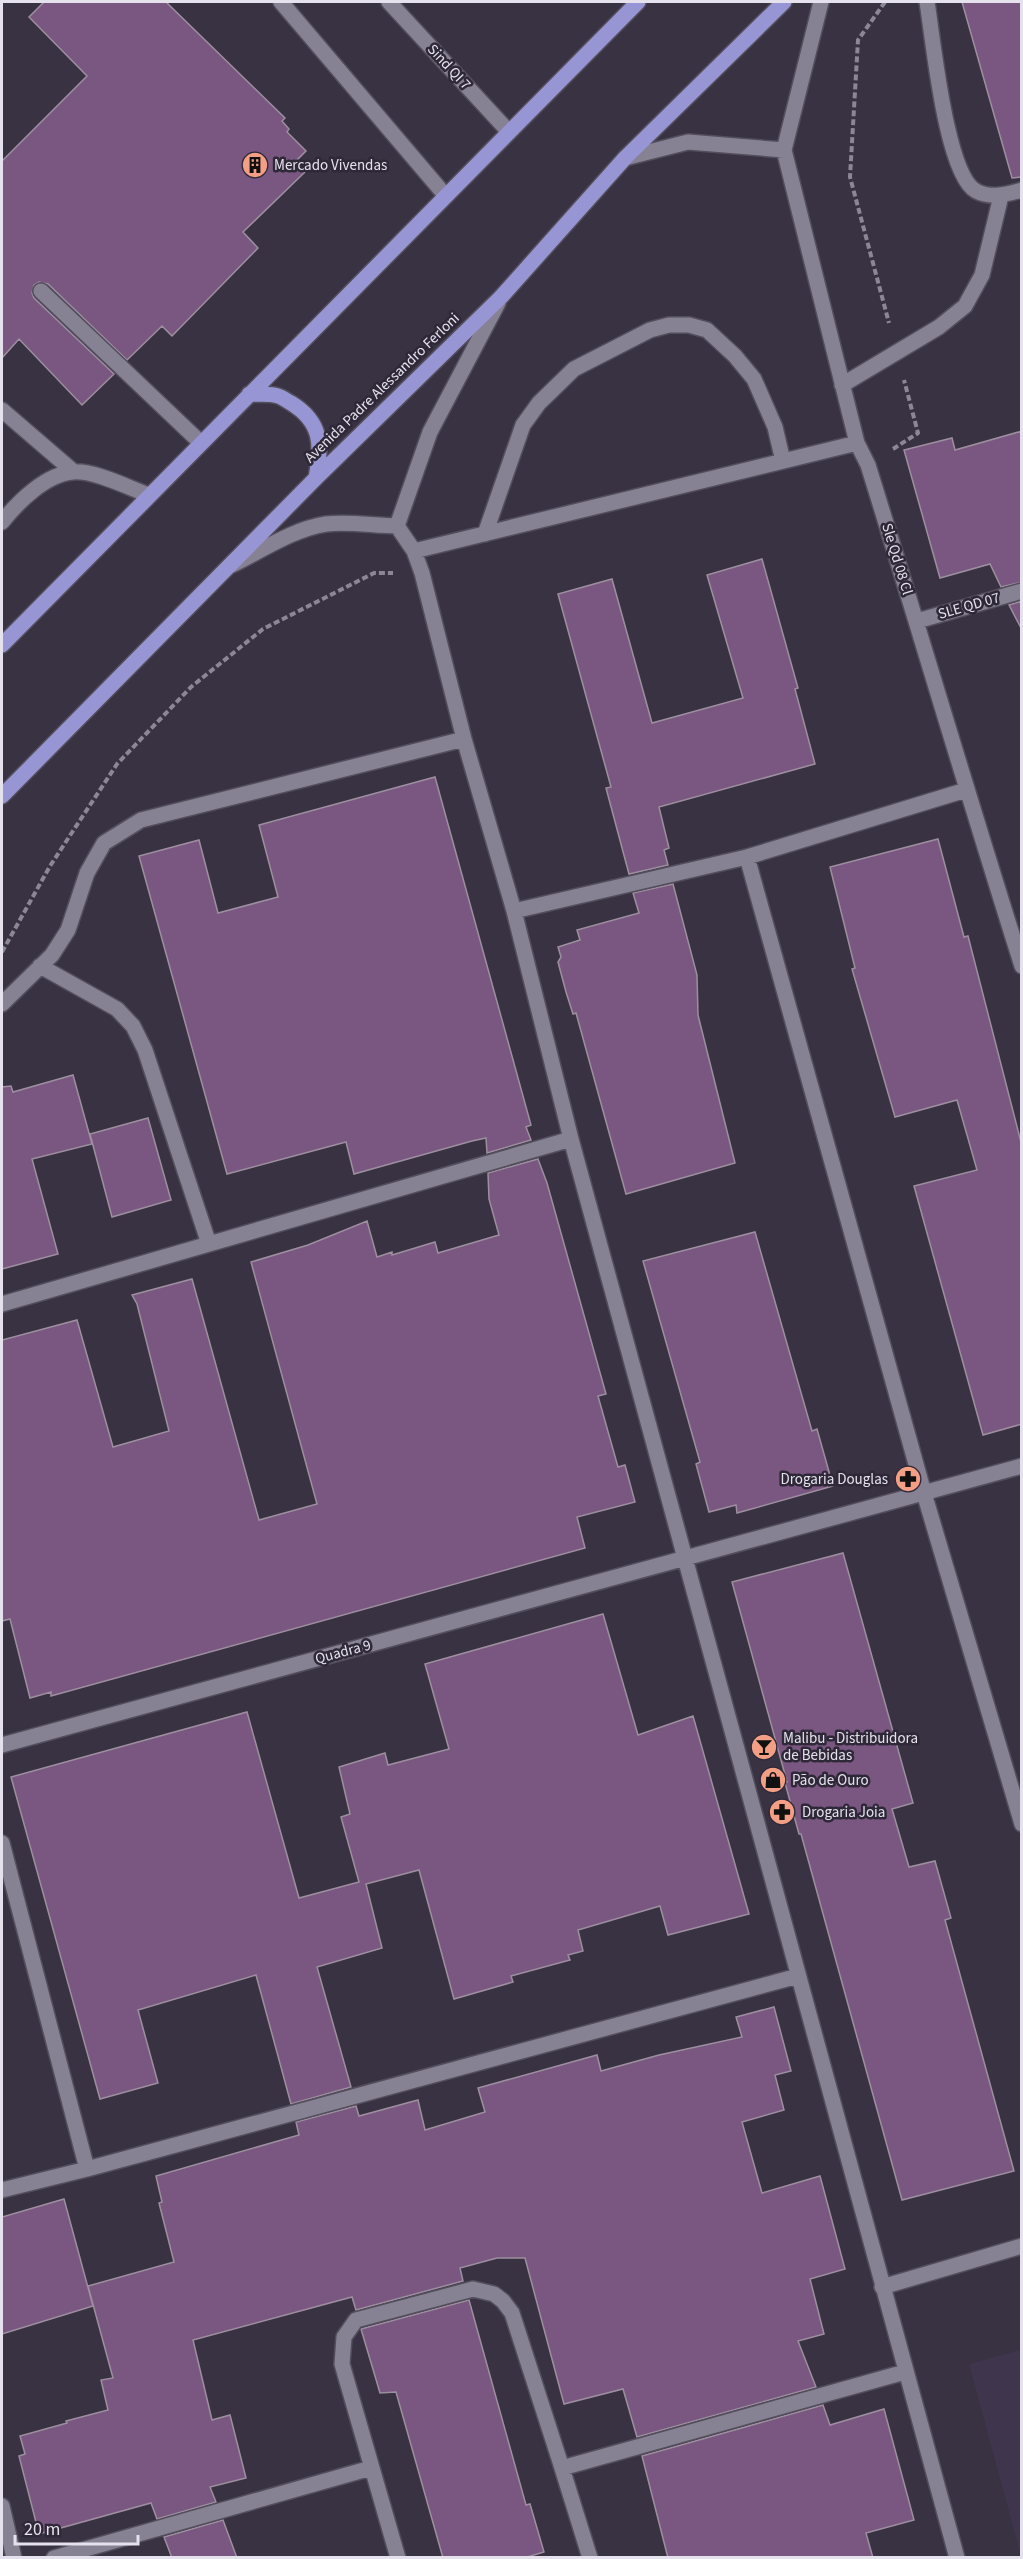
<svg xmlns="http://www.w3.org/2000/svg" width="1023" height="2559" viewBox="0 0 1023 2559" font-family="'Source Sans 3',sans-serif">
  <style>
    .built { fill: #3f364d }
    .building { fill: #7a5781; stroke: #9d8f9f; stroke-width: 1.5 }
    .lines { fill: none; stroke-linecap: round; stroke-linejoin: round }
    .minor-casing { stroke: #534e5c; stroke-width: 18 }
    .major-casing { stroke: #534e5c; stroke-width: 18 }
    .path { stroke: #8c8795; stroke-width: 4; stroke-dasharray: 6 3; stroke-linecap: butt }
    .minor { stroke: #878194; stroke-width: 15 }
    .major { stroke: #9795d4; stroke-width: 15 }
    .labels { text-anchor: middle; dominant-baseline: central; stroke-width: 5; stroke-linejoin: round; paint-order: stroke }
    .street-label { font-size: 15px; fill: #e6e2ed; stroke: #2e2838 }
    .poi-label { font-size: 15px; fill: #e6e2ed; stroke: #2e2838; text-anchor: start }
  </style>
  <rect width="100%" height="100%" fill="#383242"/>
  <path class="built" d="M1021,2350H1022L1021,2556L969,2364Z"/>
  <path class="building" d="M44,2H166L285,118L282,121L289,129L287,132L306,151L297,160L307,170L243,232L258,248L172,336L162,326L127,360L48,284L39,282L34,285L32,293L34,298L114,374L82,405L19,339L2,358V161L87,76L29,17Z
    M962,2H1022V177L1012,178Z
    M1022,431V582L1001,587L990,564L940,578L904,450L952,438L955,450Z
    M762,559L798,688L795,689L815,764L659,807L669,848L664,850L668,865L629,874L606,788L611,787L558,594L612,579L652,723L743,698L707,575Z
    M1022,601V630L1009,605Z
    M435,777L531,1125L526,1127L531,1140L487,1153L486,1138L472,1141L354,1174L346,1142L227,1174L139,856L199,840L218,913L278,897L259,825Z
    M938,839L964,937L968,936L1022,1146V1424L983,1435L914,1186L977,1170L957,1100L895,1117L852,969L855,968L830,867Z
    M673,884L697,975L698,1015L735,1163L626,1194L576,1013L573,1014L566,992L558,962L561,957L558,947L580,940L577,930L639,913L633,893Z
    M73,1075L92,1144L32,1159L58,1254L2,1269V1087L11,1086L13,1092Z
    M148,1118L171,1200L112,1217L90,1134Z
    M538,1159L547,1183L606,1394L598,1396L618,1467L625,1465L635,1502L577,1517L585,1548L51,1696V1692L30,1698L10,1619L2,1621V1340L77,1320L113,1447L169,1431L137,1304L132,1295L192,1279L259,1520L317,1504L251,1262L308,1245L367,1221L377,1257L392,1252V1255L435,1242L438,1253L499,1235L489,1199L488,1173Z
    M755,1232L812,1431L817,1429L833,1486L737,1513L736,1505L709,1512L696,1464L700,1462L643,1261Z
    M843,1553L913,1803L892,1809L909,1867L935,1861L951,1918L945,1920L1014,2171L902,2200L801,1834H799L785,1783L787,1782L732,1582Z
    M603,1614L638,1735L693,1716L749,1914L668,1935L660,1906L578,1930L583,1951L568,1955L570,1960L511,1976L513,1982L454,1999L419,1870L366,1884L382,1948L317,1967L351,2087L291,2104L256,1975L138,2010L158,2083L100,2099L11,1777L247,1712L299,1898L359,1882L341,1817L350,1814L339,1767L385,1753L388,1765L449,1749L425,1664Z
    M774,2007L791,2071L775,2075L784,2110L742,2122L762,2193L820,2176L845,2269L810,2279L824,2334L798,2341L816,2387L637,2437L623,2389L564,2404L525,2258H497L460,2268L463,2281L356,2310L352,2297L193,2340L212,2420L230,2415L246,2478L210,2487L216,2502L157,2519L151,2503L39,2534L19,2456L25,2454L20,2436L67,2423L66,2421L108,2410L101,2380L113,2378L88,2286L174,2262L159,2203L162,2202L156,2176L299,2135L296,2122L356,2106L359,2116L418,2100L425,2130L485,2112L478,2088L597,2055L601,2071L659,2055L742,2037L736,2017Z
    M64,2199L93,2306L2,2334V2217Z
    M469,2300L526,2505L530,2504L544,2552L524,2558H443L396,2392L380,2393L361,2329Z
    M823,2405L830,2425L884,2409L914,2520L866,2533L873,2558H668L642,2456Z
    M223,2520L237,2558H172L164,2537Z"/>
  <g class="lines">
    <g class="minor-casing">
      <path id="minor" d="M281,2L445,195
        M389,2L509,132
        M821,2L784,150L857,443L868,465C920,632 969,799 1022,966
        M927,2C933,38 946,175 976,191C991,199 1007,194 1022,190
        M625,158L688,142L784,150
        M41,291L201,443
        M842,385L939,327L965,306L982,275L1001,196
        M2,410L74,472
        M2,522C18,502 46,474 73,472C94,470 129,488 149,495
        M397,526L414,551L422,573L464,739L514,911L571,1139L957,2558
        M397,526L430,432L498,303
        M485,534L523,425L539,403L574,369L650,330L669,325H689L707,330L735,356L754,379L775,427L783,461
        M414,551L857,443
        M232,565C261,551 293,529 326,524C349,521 375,526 397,526
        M917,621L1022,591
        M747,857L924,1493L1022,1824
        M514,911L747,857L966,790
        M40,966L117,1009L133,1026L145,1050L209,1244
        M2,1004L52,955L68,930L87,873L104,843L141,820L464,739
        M2,1304L571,1139
        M2,1745L1022,1466
        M2,1843L87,2169L2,2190
        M87,2169L798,1976
        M882,2287L1022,2246
        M562,2468L590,2558
        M2,2506L14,2558
        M54,2558L371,2468
        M398,2558L342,2364L344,2337L356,2320L473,2289L494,2294L503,2301L512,2313L562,2468L905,2372"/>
    </g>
    <g class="major-casing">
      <path id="major" d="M249,394C258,395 270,393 278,396C282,397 287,401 291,403C322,422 322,445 316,478
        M2,645L638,2
        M2,796L316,478L501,297L625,158L784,2"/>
    </g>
    <path class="path" d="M885,2L858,40L850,177L889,323
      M893,449L918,433L904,380
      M2,952L50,866L117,764L191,687L263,629L374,573H393"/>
    <use href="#minor" class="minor"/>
    <use href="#major" class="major"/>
  </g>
  <defs>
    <g id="building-disc" transform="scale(1.35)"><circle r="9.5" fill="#f39f85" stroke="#2e2838"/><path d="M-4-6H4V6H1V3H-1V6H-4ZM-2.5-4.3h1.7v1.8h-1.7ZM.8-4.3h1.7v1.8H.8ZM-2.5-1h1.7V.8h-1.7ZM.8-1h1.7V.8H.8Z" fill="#111"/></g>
    <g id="pharmacy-disc" transform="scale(1.35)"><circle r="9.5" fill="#f39f85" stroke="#2e2838"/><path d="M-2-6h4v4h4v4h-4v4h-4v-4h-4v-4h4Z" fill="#111"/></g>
    <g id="bar-disc" transform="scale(1.35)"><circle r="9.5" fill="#f39f85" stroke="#2e2838"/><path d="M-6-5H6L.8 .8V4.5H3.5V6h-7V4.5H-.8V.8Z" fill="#111"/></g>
    <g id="shop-disc" transform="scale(1.35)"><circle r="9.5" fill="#f39f85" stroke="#2e2838"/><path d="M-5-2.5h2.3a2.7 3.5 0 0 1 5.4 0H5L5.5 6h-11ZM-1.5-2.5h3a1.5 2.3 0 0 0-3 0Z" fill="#111"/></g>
  </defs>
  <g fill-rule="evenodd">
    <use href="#building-disc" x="255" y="165"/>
    <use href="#pharmacy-disc" x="908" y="1479"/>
    <use href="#bar-disc" x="764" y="1747"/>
    <use href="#shop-disc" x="773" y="1780"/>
    <use href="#pharmacy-disc" x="782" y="1812"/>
  </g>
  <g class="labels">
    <g class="street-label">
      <text transform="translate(449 67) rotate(47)">Sind QI 7</text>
      <text transform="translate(382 388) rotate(-44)">Avenida Padre Alessandro Ferloni</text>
      <text transform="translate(897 559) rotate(73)">Sle Qd 08 Cl</text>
      <text transform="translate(969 606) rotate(-16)">SLE QD 07</text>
      <text transform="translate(343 1652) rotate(-15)">Quadra 9</text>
    </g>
    <g class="poi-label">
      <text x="274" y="165">Mercado Vivendas</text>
      <text x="888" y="1479" text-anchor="end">Drogaria Douglas</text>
      <text x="783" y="1738">Malibu - Distribuidora<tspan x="783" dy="17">de Bebidas</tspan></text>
      <text x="792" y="1780">Pão de Ouro</text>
      <text x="802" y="1812">Drogaria Joia</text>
    </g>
  </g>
  <rect width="1023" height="2559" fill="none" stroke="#e6e2ed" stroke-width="6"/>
  <path d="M15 2535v9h123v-9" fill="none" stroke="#e6e2ed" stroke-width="3"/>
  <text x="24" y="2535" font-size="18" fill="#e6e2ed" stroke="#2e2838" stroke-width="4.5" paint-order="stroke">20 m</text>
</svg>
